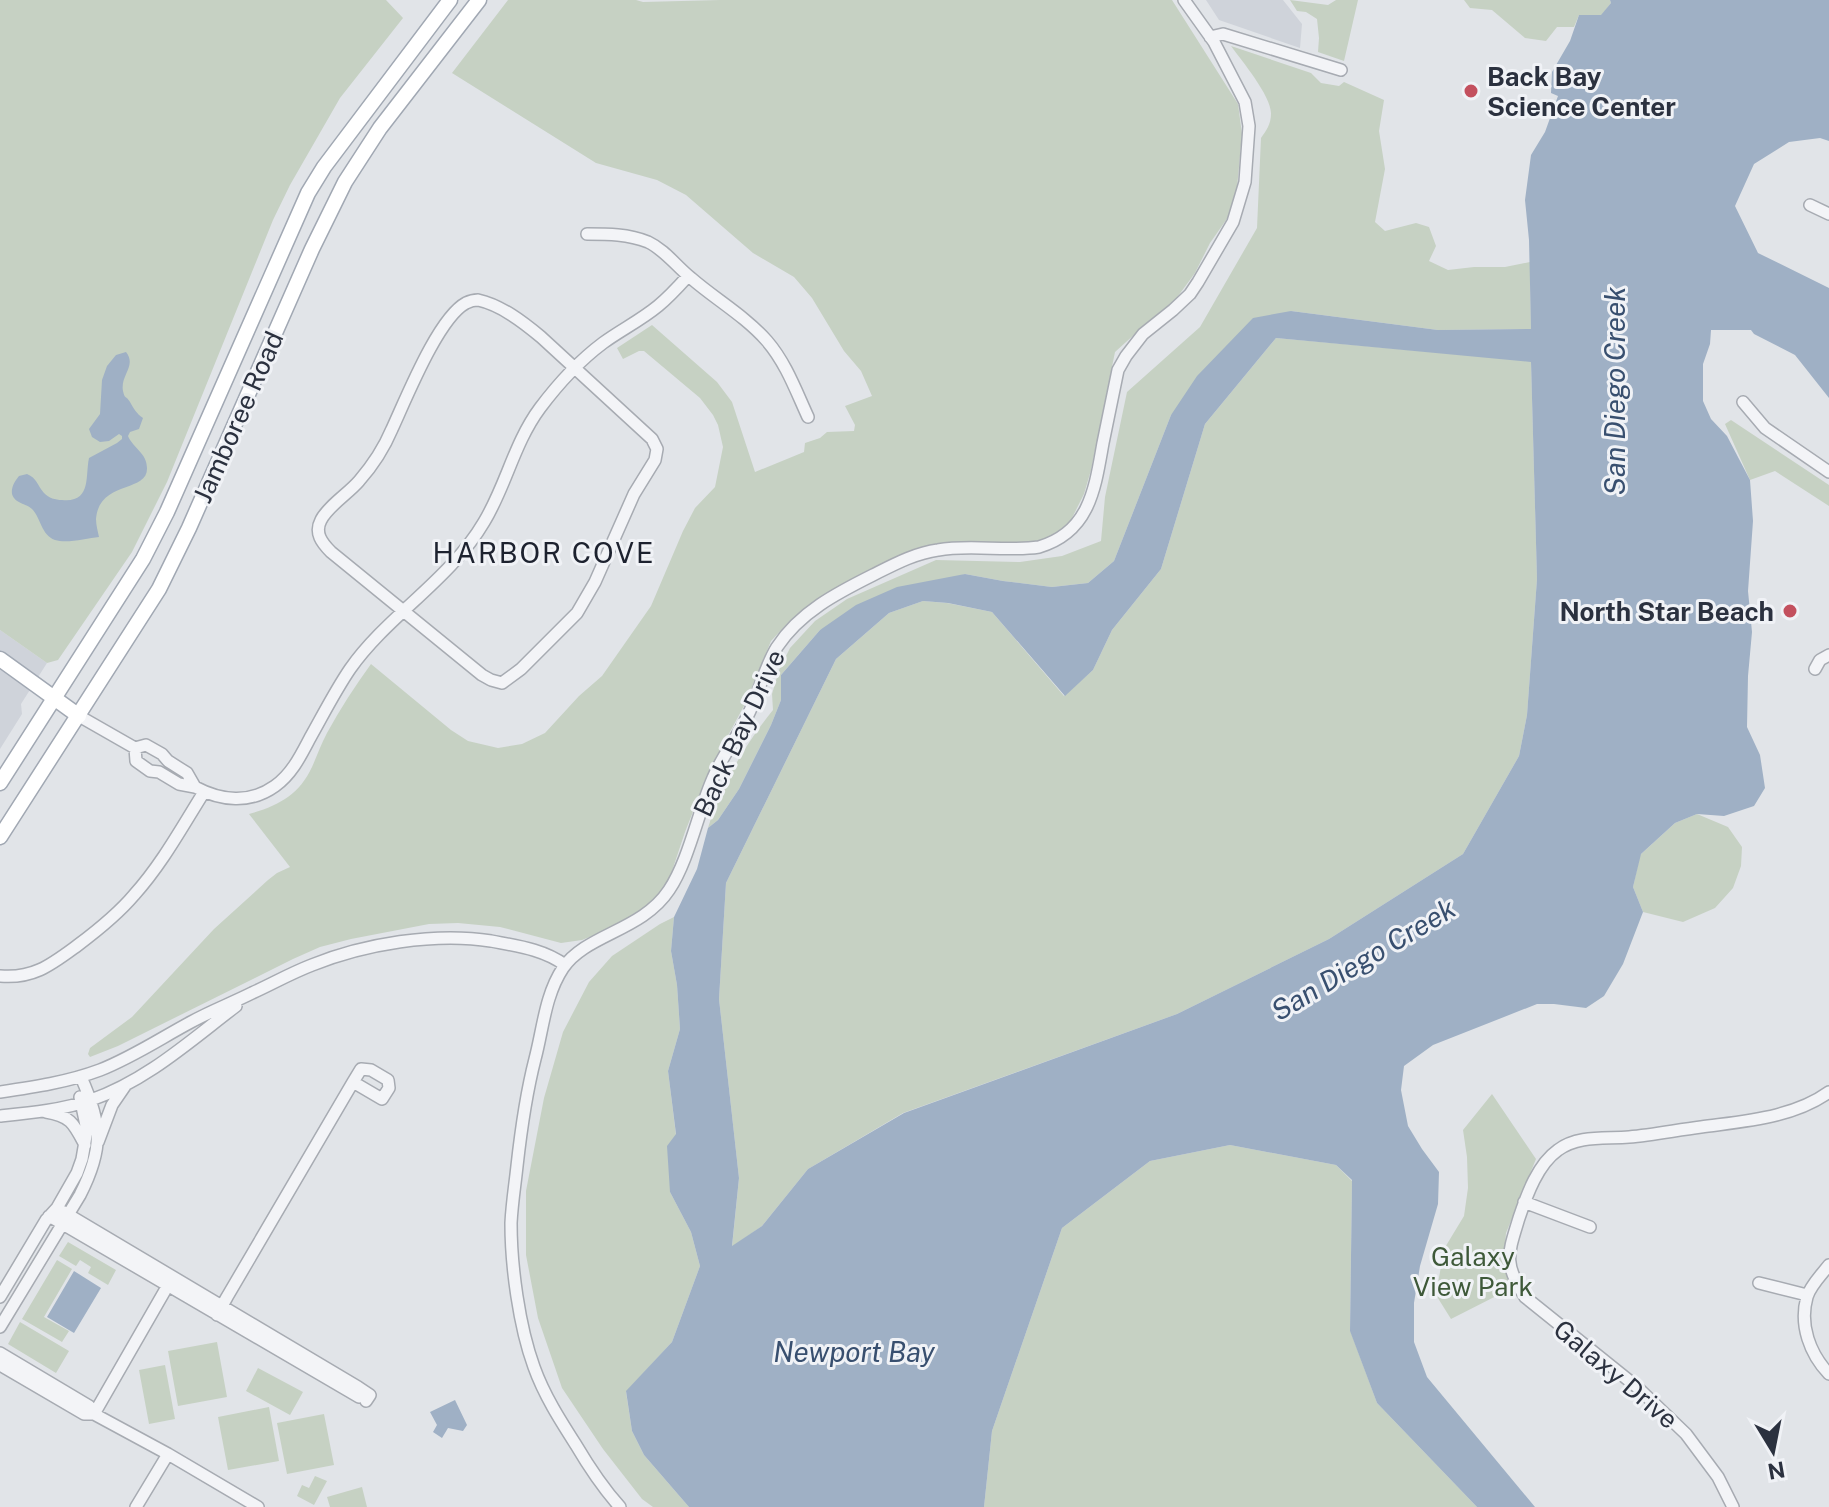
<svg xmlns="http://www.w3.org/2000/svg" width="1829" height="1507" viewBox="0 0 1829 1507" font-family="'Public Sans',sans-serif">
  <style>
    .built { fill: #cfd3da }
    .green { fill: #c6d1c3 }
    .water { fill: #9fb0c5; fill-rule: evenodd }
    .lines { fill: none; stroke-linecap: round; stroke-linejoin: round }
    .minor-casing { stroke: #a7abb2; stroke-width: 14 }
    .major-casing { stroke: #a1a8b3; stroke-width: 17 }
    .minor { stroke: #f3f4f7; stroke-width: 11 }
    .major { stroke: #fff; stroke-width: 14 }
    .poi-dot { fill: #c3505e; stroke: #f0f2f6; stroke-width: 3 }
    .labels { text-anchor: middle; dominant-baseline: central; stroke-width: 6; stroke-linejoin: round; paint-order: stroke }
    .poi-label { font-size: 26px; font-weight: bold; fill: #2b313f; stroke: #f0f2f6; text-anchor: start }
    .street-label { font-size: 26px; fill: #2b313f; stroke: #f0f2f6 }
    .park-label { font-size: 26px; fill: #3e5939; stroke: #f0f2f6 }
    .water-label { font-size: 28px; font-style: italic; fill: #384f6f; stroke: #f0f2f6 }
    .neighbourhood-label { font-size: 28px; letter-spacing: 2px; fill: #1d222f; stroke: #f0f2f6 }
  </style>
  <rect width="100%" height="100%" fill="#e1e4e8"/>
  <path class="built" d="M1206,0H1283L1302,24L1300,48L1219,20Z
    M0,630L47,663L21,704L22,714L0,749Z"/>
  <path class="green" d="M0,0H386L403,18L340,98L290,185L273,220L167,482L132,552L58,660L47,663L0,630Z
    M508,0H636L643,2L720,0H1172L1238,104L1242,134L1237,188L1231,213L1210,243L1195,273L1170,307L1147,323L1115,352L1091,470L1084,494L1071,520L1059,531L1045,539L1031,542L942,543L906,554L831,591L802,611L786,625L771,641L745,704L709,771L685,832L669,880L647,909L605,931L582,940L561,943L500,927L458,923L429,924L351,939L320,947L293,959L118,1046L90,1057L88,1054L90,1048L132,1017L214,929L268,880L277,873L290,867L249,814C278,806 299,795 312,767C317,756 321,744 327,733C340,709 355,686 371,664L451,730L468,741L498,748L522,744L545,733L579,696L602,676L651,606L683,531L695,508L715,487L723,447L718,425L713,415L700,398L644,351H639L623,359L617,348L652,325L717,382L732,402L755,472L804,452L805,443L820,438L827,432L854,431L855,425L845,406L872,396L861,371L844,351L812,298L794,277L753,253L686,195L657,180L596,163L452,73Z
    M1290,0L1328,5L1336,0H1358L1344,61L1318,52L1319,38L1317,19L1306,12L1297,11Z
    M1464,0H1610L1611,3L1601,16L1579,15L1574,27H1557L1546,41L1525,38L1492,10L1470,8Z
    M1231,46L1311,73L1321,83L1339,86L1344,82L1384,100L1379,131L1385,169L1375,222L1385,231L1416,223L1429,227L1436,246L1429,261L1448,270L1474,267H1505L1530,262L1531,329L1438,330L1291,311L1171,415L1114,561L1088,583L1052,587L1003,581L965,574L820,630L781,675V700L771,725L739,789L718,820L708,828C721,785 744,746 773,710L772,694L779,670L790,648L815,621L847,599L936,560L1020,562L1062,556L1101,541L1105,497L1127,392L1200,327L1257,228L1261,138C1266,131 1271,124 1271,114C1272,97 1242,61 1231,46Z
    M1276,338L1531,361L1537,579L1527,715L1519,756L1463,854L1329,939L1177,1014L903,1113L808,1169L762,1226L732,1247L739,1178L719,999L726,883L836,659L889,613L923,601L947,603L992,612L1064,696L1093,670L1112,630L1161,569L1205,424Z
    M1731,420L1829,485V506L1775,471L1750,480L1725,424Z
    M1697,814L1728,827L1742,847L1741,866L1733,888L1715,908L1683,922L1643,912L1633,887L1640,855L1675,823Z
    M674,917L671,951L677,985L680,1029L668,1071L676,1135L670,1192L691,1232L700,1266L672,1342L626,1392L632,1431L644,1455L689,1507H653L642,1499L603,1449L562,1388L538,1318L526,1255V1191L544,1098L563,1032L589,982L612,956L660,924Z
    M1492,1094L1536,1159L1506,1233L1504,1260L1510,1289L1451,1319L1436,1295L1444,1249L1464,1216L1468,1188L1467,1157L1463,1130Z
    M1230,1145L1336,1165L1352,1181L1350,1330L1377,1403L1477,1507H984L992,1431L1062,1228L1150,1161Z
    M68,1242L116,1270L108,1285L88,1273L91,1267L80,1260L76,1266L59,1256Z
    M57,1260L72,1269L44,1317L69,1331L62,1342L22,1319Z
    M20,1322L69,1351L56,1373L8,1344Z
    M217,1342L227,1397L178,1406L168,1351Z
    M165,1365L175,1419L149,1424L139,1370Z
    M258,1368L303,1392L290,1415L246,1391Z
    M269,1407L279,1461L228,1470L218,1417Z
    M324,1414L334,1465L287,1474L277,1423Z
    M315,1476L327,1481L314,1505L297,1496L302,1485L309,1488Z
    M362,1487L367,1507H330L327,1497Z"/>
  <path class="water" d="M1610,0H1829V141L1820,138L1789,142L1754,164L1735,206L1758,253L1829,288V398L1795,355L1754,334L1751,330H1711L1710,344L1703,364V401L1711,419L1727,436L1750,480L1753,521L1748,591L1752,632L1748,676L1747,727L1760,755L1765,788L1754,806L1724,816L1697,814L1675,823L1641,854L1633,887L1643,912L1623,964L1604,996L1586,1008L1554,1004H1537L1433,1045L1404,1066L1401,1090L1408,1126L1422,1149L1439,1172L1438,1204L1420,1266L1414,1303V1342L1427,1377L1535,1507H1477L1377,1403L1350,1331L1352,1180L1336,1165L1230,1145L1150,1161L1062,1228L992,1431L984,1507H689L644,1455L632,1431L626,1391L672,1342L700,1266L691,1232L670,1192L667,1146L676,1134L668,1071L680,1029L677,985L671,951L674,917L697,869L708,828L718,820L739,789L771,725L781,700V675L820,630L856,605L897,587L965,574L1003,581L1052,587L1088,583L1114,561L1171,415L1197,376L1253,318L1291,311L1438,330L1531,329L1529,240L1525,200L1531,155L1545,132L1558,96L1551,93L1552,72L1570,41L1579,15H1601L1611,3ZM1276,338L1531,362L1537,579L1527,715L1519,756L1463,854L1329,939L1177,1014L904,1113L808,1169L762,1226L732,1246L739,1178L719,999L726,883L836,659L889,613L923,601L948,603L992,612L1065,696L1093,670L1112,630L1161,569L1205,424Z
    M126,352C137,366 120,375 123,391C125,400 126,395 130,402C134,409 136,413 143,418L139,429L130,432L128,436C133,448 147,453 147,468C148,493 99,480 96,519C96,525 98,532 99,537C87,538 67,544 55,540C41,535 41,518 32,509C26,503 15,504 12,494C11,487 15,481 19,476L27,474C37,478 37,485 44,493C49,498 55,500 62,500C92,503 85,476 89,458L117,443L122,439V436L119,434L109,441L100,442L92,437L89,429L100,414L102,380L107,366L116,355Z
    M74,1271L101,1288L74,1333L47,1317Z
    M455,1400L467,1425L463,1431L448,1428L442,1438L433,1432L437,1425L430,1412Z"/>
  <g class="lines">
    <g class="minor-casing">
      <path id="minor" d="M1210,37L1223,34L1341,70
        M1810,205L1829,214
        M587,234C608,234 628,234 648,242C665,250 676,266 691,278C715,299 745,316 767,341C786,363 796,391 808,417
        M478,300C501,305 523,322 541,337L652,439L657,449L655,460L634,494L595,582L577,613L521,669L502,683L491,680L482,675L331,552C322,543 314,533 321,520C328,506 349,493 359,481C373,465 384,448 392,429C406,399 438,318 466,303C470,301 474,300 478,300Z
        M1743,402L1765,428L1829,472
        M1815,669L1820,660L1829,655
        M79,716L135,748
        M146,745L162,754L168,761L187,773L195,787L179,784L159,772L150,771L136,761L135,748Z
        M195,787C221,801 250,804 275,786C292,774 301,755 310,738C323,715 335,691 350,669C388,615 450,580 484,522C506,486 514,443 540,408C558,384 579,361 603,343C621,330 641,320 658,306C669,297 679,286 688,276
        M0,976C34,979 52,964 78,945C98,930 118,914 134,895C162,864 182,827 204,792
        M0,1092C34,1087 68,1082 100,1070C133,1057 161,1038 191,1022C211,1011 232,1003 252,993C272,984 291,973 312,965C364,944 435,932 491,941C517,946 543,949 565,965
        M46,1112C71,1116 74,1124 85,1145
        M0,1116C30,1113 62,1110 91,1100C146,1081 190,1041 236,1006
        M98,1142L112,1105L125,1086
        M1524,1202L1590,1227
        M57,1208L358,1387L370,1395L366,1401
        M49,1216L359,1397
        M1829,1265C1822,1274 1810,1286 1807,1297C1799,1325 1810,1354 1829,1374
        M1759,1283L1807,1295
        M0,1297L46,1220L57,1208L77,1173L82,1159L87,1130L80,1097
        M217,1315L227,1297L353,1082L361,1069L371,1070L388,1080L389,1088L382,1099L353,1082
        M0,1327L80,1195C104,1148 102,1124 81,1077
        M0,1353L89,1406L94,1414L168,1454L258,1507
        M0,1365L84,1414H94
        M94,1414L171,1280
        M136,1507L168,1454
        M620,1507C603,1488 589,1467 576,1445C560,1420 544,1395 534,1367C519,1326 511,1266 511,1223C512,1203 515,1185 517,1166C521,1130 526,1094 535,1059C543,1029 545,995 563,968C586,934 642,931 669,890C689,860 698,812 713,778C722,756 737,738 747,717C759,694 764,668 777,647C800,612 837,593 873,575C893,565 915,553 938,550C971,544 1006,552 1039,547C1090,532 1095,488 1103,443C1108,418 1113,394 1118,370L1126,356L1143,334L1173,310L1190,294L1198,282L1233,222L1245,182L1249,126L1245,102L1214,42L1184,0
        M1733,1507L1718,1477L1686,1434L1637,1387L1525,1297C1503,1263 1508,1254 1519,1218C1527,1194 1538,1164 1558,1150C1578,1135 1605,1139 1629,1137C1653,1135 1677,1130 1701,1127C1744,1121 1793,1118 1829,1092"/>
    </g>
    <g class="major-casing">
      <path id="major" d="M0,659L79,716
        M0,783L143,559L167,512L308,193L324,167L450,0
        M0,837L159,589L189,528L312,249L345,182L380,128L479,0"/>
    </g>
    <use href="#minor" class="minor"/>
    <use href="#major" class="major"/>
  </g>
  <g class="poi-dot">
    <circle cx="1471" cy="91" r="8"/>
    <circle cx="1790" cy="611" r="8"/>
  </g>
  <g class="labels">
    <g class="poi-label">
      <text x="1487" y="76">Back Bay<tspan x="1487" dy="30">Science Center</tspan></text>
      <text x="1774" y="611" text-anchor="end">North Star Beach</text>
    </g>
    <g class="street-label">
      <text transform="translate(238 417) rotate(-66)">Jamboree Road</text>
      <text transform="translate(739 733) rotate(-65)">Back Bay Drive</text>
      <text transform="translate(1616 1374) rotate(40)">Galaxy Drive</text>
    </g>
    <g class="park-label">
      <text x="1473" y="1256">Galaxy<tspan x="1473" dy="30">View Park</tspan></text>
    </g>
    <g class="water-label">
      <text transform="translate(1614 391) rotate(-90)">San Diego Creek</text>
      <text transform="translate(1363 959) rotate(-31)">San Diego Creek</text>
      <text x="854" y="1351">Newport Bay</text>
    </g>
    <g class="neighbourhood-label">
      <text x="544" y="552">HARBOR COVE</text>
    </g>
  </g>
  <g transform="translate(1773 1451) rotate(170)" stroke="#f0f2f6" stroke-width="6" paint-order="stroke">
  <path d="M0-6L14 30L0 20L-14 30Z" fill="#2b313f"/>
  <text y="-12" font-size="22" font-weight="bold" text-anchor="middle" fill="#2b313f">N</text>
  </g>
</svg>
